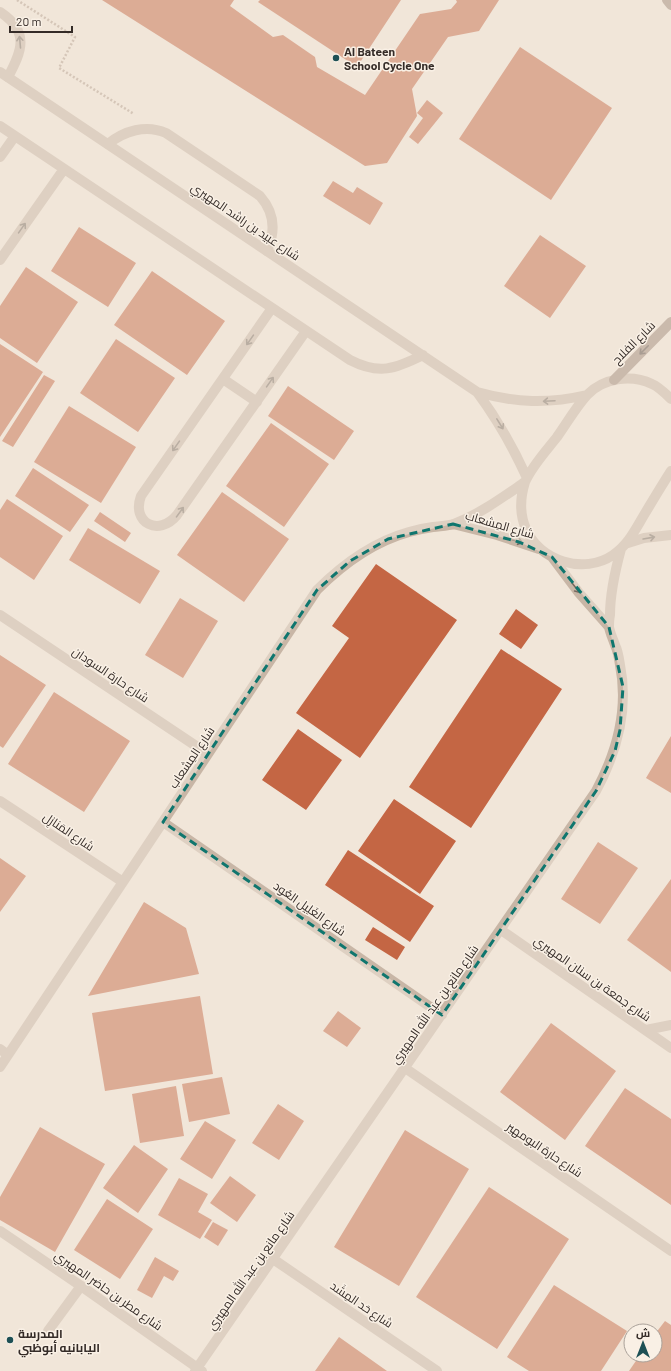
<svg xmlns="http://www.w3.org/2000/svg" width="671" height="1371" viewBox="0 0 671 1371" font-family="Barlow,Cairo,sans-serif">
  <style>
    .building { fill: #c46644 }
    .lines { fill: none; stroke-linecap: round; stroke-linejoin: round }
    .path { stroke: #b4a090; stroke-width: 2.5; stroke-dasharray: 2 2; stroke-linecap: butt }
    .lane { stroke: #c8b6a6; stroke-width: 10 }
    .street { stroke: #c8b6a6; stroke-width: 10 }
    .secondary { stroke: #9c8577; stroke-width: 10 }
    .oneway { stroke: #776a60 }
    .oneway2 { stroke: #53463f }
    .marked { fill: none; stroke: #0f766e; stroke-width: 3; stroke-dasharray: 8 5; stroke-linejoin: round }
    .poi-dot { fill: #1d5055; stroke: #f9f0e5; stroke-width: 1.5 }
    .labels { text-anchor: middle; dominant-baseline: central; stroke-width: 3; stroke-linejoin: round; paint-order: stroke }
    .poi-label { font-size: 12px; font-weight: bold; fill: #342b27; stroke: #f9f0e5; text-anchor: start }
    .street-label { font-size: 12px; fill: #342b27; stroke: #f9f0e5 }
  </style>
  <rect width="100%" height="100%" fill="#f1e6d9"/>
  <path class="building" d="M102,0H234L230,6L273,37L283,35L315,57L317,67L365,95L420,14L451,9L457,2L456,0H499L479,31L448,37L412,89L417,116L387,163L365,166Z
    M260,0H401L357,67L258,2Z
    M520,47L612,108L551,200L459,139Z
    M427,100L443,113L418,144L409,137L423,118L417,113Z
    M333,181L353,193L357,187L383,203L370,225L323,196Z
    M79,227L136,263L108,307L51,271Z
    M540,235L586,266L550,318L504,286Z
    M26,267L78,302L37,363L0,338V306Z
    M152,271L225,321L187,375L114,325Z
    M116,339L175,378L138,432L80,393Z
    M0,344L43,372L0,437Z
    M44,375L55,381L13,447L2,441Z
    M288,386L354,431L334,460L268,416Z
    M69,406L136,447L101,503L34,462Z
    M271,423L329,464L284,527L226,486Z
    M33,468L89,505L70,532L15,496Z
    M222,492L289,539L244,602L177,555Z
    M7,499L63,536L34,580L0,557V510Z
    M100,512L131,533L125,542L94,521Z
    M88,528L160,571L140,604L69,560Z
    M376,564L457,620L360,758L296,713L349,638L332,626Z
    M180,598L218,621L183,678L145,655Z
    M516,609L538,625L521,649L499,634Z
    M501,649L562,689L471,828L409,787Z
    M0,655L46,685L3,748L0,746Z
    M54,692L130,741L84,812L8,764Z
    M298,729L342,760L306,810L262,780Z
    M671,736V793L646,778Z
    M394,799L456,841L420,894L358,851Z
    M598,842L638,868L600,924L561,899Z
    M348,850L434,906L410,942L325,885Z
    M0,858L26,876L0,912Z
    M671,879V972L627,940Z
    M144,902L186,928L199,974L88,996Z
    M373,927L405,947L397,960L365,940Z
    M200,996L213,1074L105,1091L92,1013Z
    M338,1011L361,1028L347,1047L323,1031Z
    M551,1023L616,1071L565,1140L500,1092Z
    M222,1077L230,1114L189,1122L182,1084Z
    M176,1086L184,1136L140,1143L132,1094Z
    M625,1088L671,1119V1205L585,1146Z
    M278,1104L304,1121L279,1160L252,1143Z
    M205,1121L236,1140L212,1179L180,1159Z
    M40,1127L105,1164L55,1252L0,1220V1197Z
    M405,1130L469,1169L399,1286L334,1247Z
    M134,1145L168,1169L138,1213L103,1188Z
    M230,1176L256,1195L237,1222L210,1203Z
    M179,1178L208,1194L198,1212L212,1220L200,1239L158,1215Z
    M489,1187L569,1239L497,1349L416,1297Z
    M107,1199L153,1229L120,1279L74,1250Z
    M213,1222L228,1230L218,1246L204,1237Z
    M155,1257L179,1271L173,1281L164,1276L152,1298L137,1290Z
    M554,1285L627,1331L601,1371H529L507,1357Z
    M665,1321L671,1325V1371H629L640,1355H655V1334Z
    M339,1337L387,1371H315Z"/>
  <g class="lines">
    <path class="path" d="M17,0L75,37L59,68L134,114"/>
    <path class="lane" d="M0,12C30,32 22,51 8,77
      M108,144C124,131 146,124 166,133L260,196C275,213 276,231 267,251
      M48,1331L81,1286"/>
    <path class="street" d="M0,72L477,392C516,403 548,404 587,395
      M0,126L350,360C379,375 395,369 423,355
      M0,157L15,136
      M0,260L64,169
      M272,308L141,496C131,523 159,537 177,515L306,331
      M223,379L257,402
      M477,392C497,419 513,447 527,478
      M671,399C665,393 659,387 652,384C631,374 603,378 587,395C576,407 567,423 557,437C546,451 532,466 525,482C520,498 519,513 526,529C539,561 584,575 613,555C628,545 635,530 644,515C653,500 662,485 671,471
      M453,524L497,535L539,549
      M628,543L644,538L671,535
      M552,557L579,593L609,627
      M0,615L208,754
      M0,801L123,882
      M163,822L442,1015
      M501,930L671,1048
      M646,1030L671,1025
      M0,1049L8,1055
      M0,1067L317,590C343,564 373,542 409,532C416,530 425,528 433,527C440,526 448,526 454,524C480,514 503,497 525,482
      M405,1068L671,1251
      M0,1231L81,1286L202,1371
      M273,1259L437,1371
      M195,1371L596,791C617,752 629,710 620,665C619,658 618,651 615,645C613,639 610,633 609,627C609,624 609,619 610,615C610,592 615,571 621,549"/>
    <path class="secondary" d="M667,0L671,5
      M614,380L671,322"/>
  </g>
  <defs><path id="oneway-shaft" d="M-6 0H5M1.5-3L5.5 0L1.5 3" fill="none" stroke-width="1.6" stroke-linecap="round" stroke-linejoin="round"/></defs>
  <g class="oneway">
    <use href="#oneway-shaft" transform="translate(20 42) rotate(-95)"/>
    <use href="#oneway-shaft" transform="translate(22 228) rotate(-55)"/>
    <use href="#oneway-shaft" transform="translate(250 340) rotate(125)"/>
    <use href="#oneway-shaft" transform="translate(270 382) rotate(-55)"/>
    <use href="#oneway-shaft" transform="translate(549 401) rotate(177)"/>
    <use href="#oneway-shaft" transform="translate(500 424) rotate(58)"/>
    <use href="#oneway-shaft" transform="translate(176 446) rotate(125)"/>
    <use href="#oneway-shaft" transform="translate(180 512) rotate(-54)"/>
    <use href="#oneway-shaft" transform="translate(649 538) rotate(-10)"/>
    <use href="#oneway-shaft" transform="translate(517 541) rotate(18)"/>
    <use href="#oneway-shaft" transform="translate(576 588) rotate(52)"/>
  </g>
  <use class="oneway2" href="#oneway-shaft" transform="translate(644 350) rotate(135)"/>
  <path d="M0 0H671V1371H0ZM453,524L519,542L552,557L609,627L623,687L620,730L615,751L596,791L442,1015L163,822L317,590L350,561L388,539Z" fill="#f1e6d9" fill-opacity=".55" fill-rule="evenodd"/>
  <path class="marked" d="M453,524L519,542L552,557L609,627L623,687L620,730L615,751L596,791L442,1015L163,822L317,590L350,561L388,539Z"/>
  <g class="poi-dot">
    <circle cx="336" cy="58" r="4"/>
    <circle cx="10" cy="1340" r="4"/>
  </g>
  <g class="labels">
    <g class="poi-label">
      <text x="344" y="51">Al Bateen<tspan x="344" dy="14">School Cycle One</tspan></text>
      <text x="18" y="1333">المدرسة<tspan x="18" dy="14">اليابانيه أبوظبي</tspan></text>
    </g>
    <g class="street-label">
      <text transform="translate(246 221) rotate(34)">شارع عبيد بن راشد المهيري</text>
      <text transform="translate(633 342) rotate(-45)">شارع الفلاح</text>
      <text transform="translate(500 524) rotate(16)">شارع المِشعاب</text>
      <text transform="translate(111 674) rotate(34)">شارع حارة السودان</text>
      <text transform="translate(191 757) rotate(-56)">شارع المِشعاب</text>
      <text transform="translate(69 831) rotate(34)">شارع المَنازِل</text>
      <text transform="translate(310 908) rotate(35)">شارع الغَلِيل العُود</text>
      <text transform="translate(593 978) rotate(35)">شارع جمعة بن سنان المهيري</text>
      <text transform="translate(434 1004) rotate(-55)">شارع مانع بن عبد الله المهيري</text>
      <text transform="translate(545 1149) rotate(34)">شارع حارة البومهير</text>
      <text transform="translate(250 1270) rotate(-55)">شارع مانع بن عبد الله المهيري</text>
      <text transform="translate(109 1290) rotate(35)">شارع مطر بن حاضر المهيري</text>
      <text transform="translate(362 1304) rotate(34)">شارع حَد المِشَد</text>
    </g>
  </g>
  <g transform="translate(643 1343)"><circle r="19" fill="#f9f0e5" stroke="#aaa199"/>
  <path d="M0-3L7 15L0 10L-7 15Z" fill="#1d5055"/>
  <text y="-6" font-size="11" font-weight="bold" text-anchor="middle" fill="#342b27">ش</text>
  </g>
  <path d="M10 26v6h62v-6" fill="none" stroke="#342b27" stroke-width="2"/>
  <text x="16" y="26" font-size="12" fill="#342b27" stroke="#f9f0e5" stroke-width="3" paint-order="stroke">20 m</text>
</svg>
